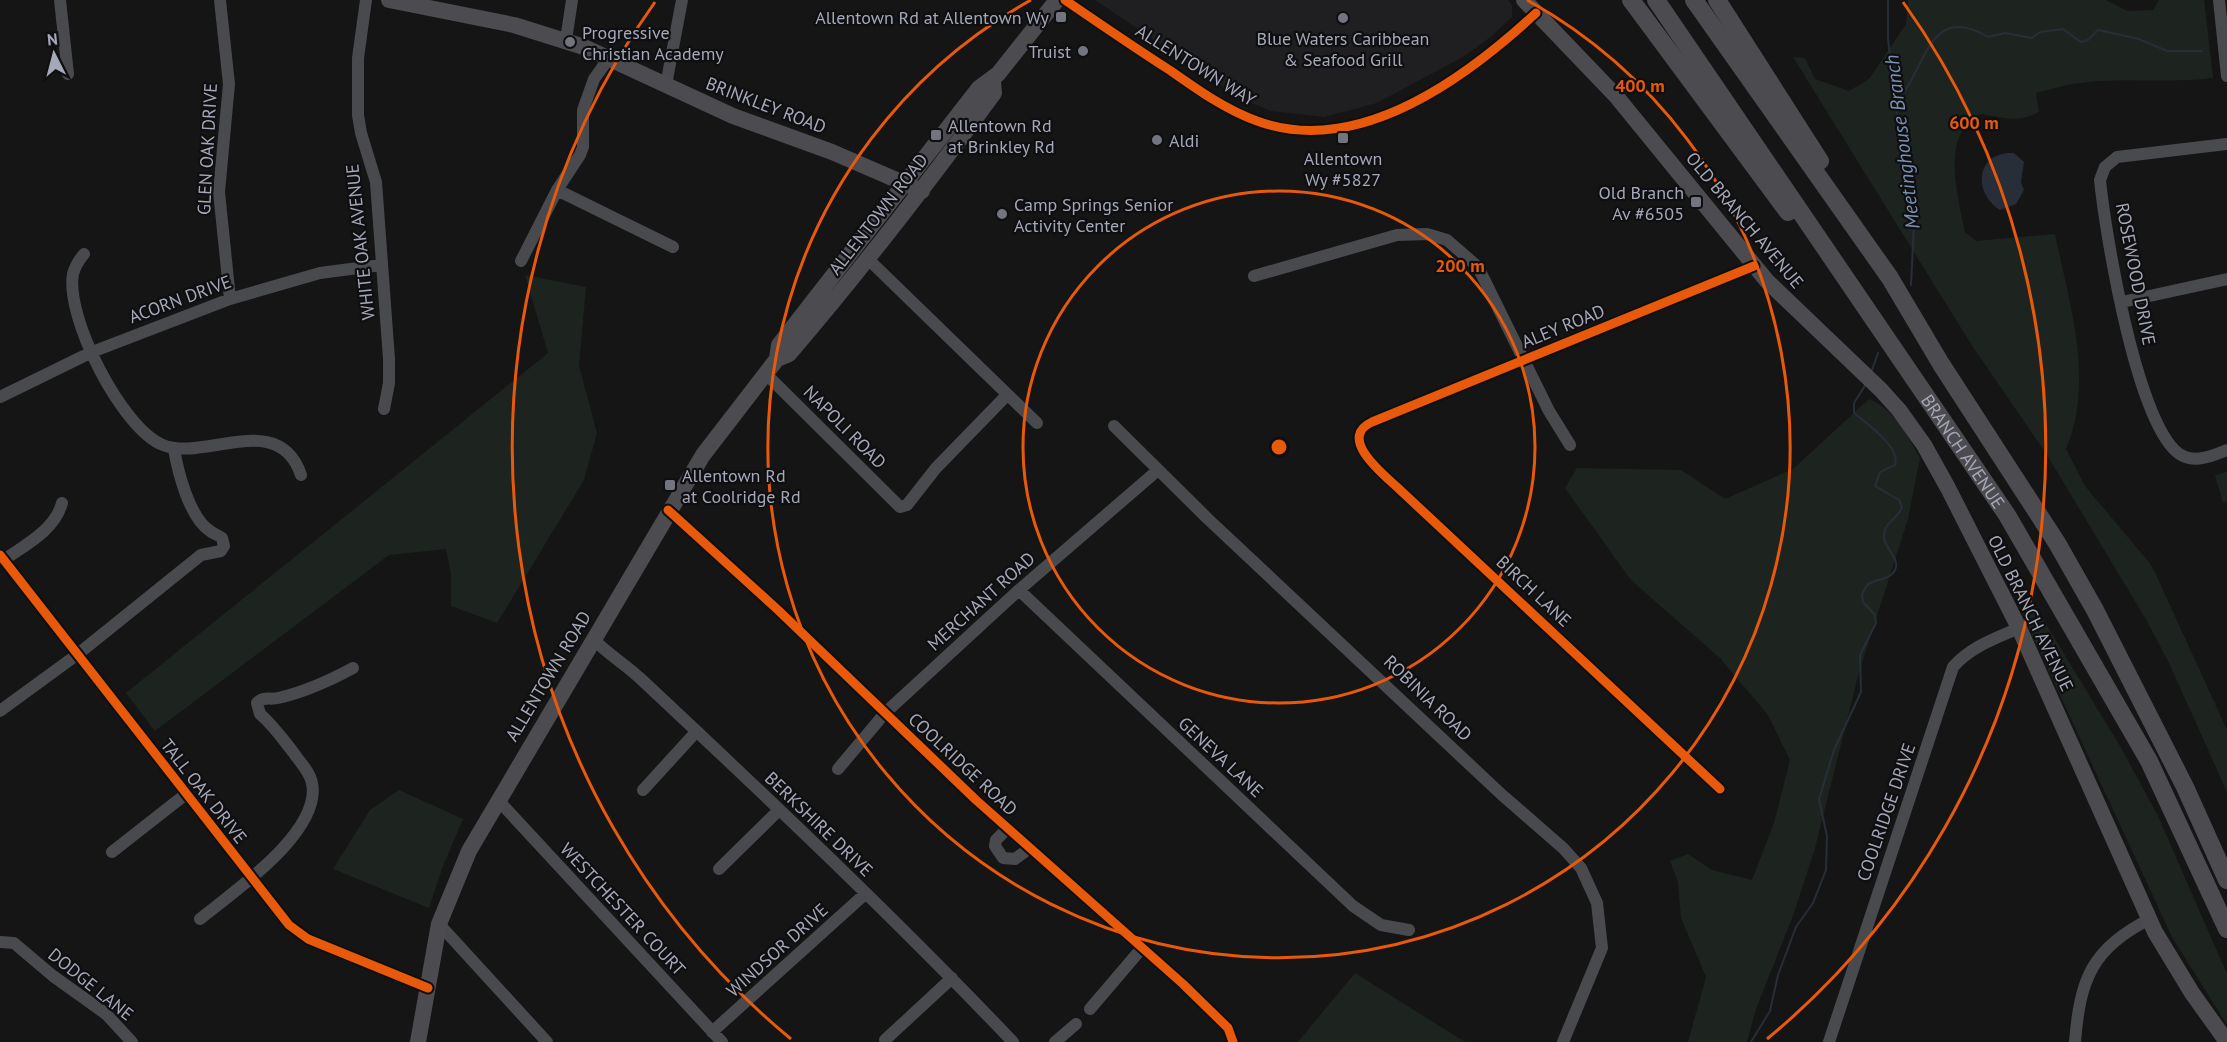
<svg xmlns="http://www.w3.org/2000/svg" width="2227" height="1042" viewBox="0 0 2227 1042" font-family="'PT Sans',sans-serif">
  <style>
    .built { fill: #1f1f21 }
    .green { fill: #1d241f }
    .water { fill: #282e38 }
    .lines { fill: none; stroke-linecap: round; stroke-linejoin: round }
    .stream { stroke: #282e38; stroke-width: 2 }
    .minor { stroke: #494a4e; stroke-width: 12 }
    .major { stroke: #4c4c50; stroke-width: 16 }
    .highway { stroke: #4c4c50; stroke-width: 18 }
    .cycleway-casing { stroke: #0f0f11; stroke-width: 13 }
    .cycleway { stroke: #e8590c; stroke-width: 9 }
    .ring { fill: none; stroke: #e8590c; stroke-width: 3 }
    .poi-dot { fill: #73757e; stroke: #0f0f11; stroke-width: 2 }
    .labels { text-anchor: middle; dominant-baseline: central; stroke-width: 4.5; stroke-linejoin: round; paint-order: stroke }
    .poi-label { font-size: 18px; fill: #a5a8b7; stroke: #0f0f11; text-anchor: start }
    .street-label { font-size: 18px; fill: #a5a8b7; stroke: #0f0f11 }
    .water-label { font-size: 20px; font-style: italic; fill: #7a91b4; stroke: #0f0f11 }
    .centre { fill: #e8590c; stroke: #0f0f11; stroke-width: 3 }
    .ring-label { font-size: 18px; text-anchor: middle; font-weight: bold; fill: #e8590c; stroke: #0f0f11; stroke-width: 4.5; stroke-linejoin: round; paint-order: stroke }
  </style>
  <rect width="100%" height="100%" fill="#151515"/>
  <path class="built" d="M1095,0H1508L1512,5V17L1492,36L1463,57L1377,103L1324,117L1271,111L1242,99Z"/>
  <path class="green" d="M1908,0H2106L2127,11L2153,10L2159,0H2204L2213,78C2166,84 2119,76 2073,84C2060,86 2048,90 2036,93L2039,112C2017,124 2003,117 1981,114C1939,134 1958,196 1965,232L1976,241L2055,234C2069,303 2095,380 2066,449L2085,486L2152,566L2227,730V792L2169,663L2147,621L2047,455L1971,344L1793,57L1805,58L1815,79L1849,91L1869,79L1906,24Z
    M525,275L586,287L579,366L597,433L584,480L497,623L451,606V574L446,549L389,555L155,731L126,693L548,353Z
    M1869,399C1894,409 1907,435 1920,458L1908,519L1859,672L1815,848L1794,913L1756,1009L1747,1042H1688L1706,977L1681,918L1678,882L1670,861L1688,854L1712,870L1752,880L1774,823L1790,760L1768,715L1720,658L1631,580L1565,488L1577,468L1681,470L1725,499L1793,469Z
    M2227,472V501L2223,503L2215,475Z
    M2035,606L2120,746L2158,816L2227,974V1025L2172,937L2022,613Z
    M399,790L463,819L443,866L429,908L333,869L370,810Z
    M1355,973L1465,1042H1298Z"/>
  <path class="water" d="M2014,153L2024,162L2021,182L2024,190L2016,204L2000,210C1972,192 1976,151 2014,153Z"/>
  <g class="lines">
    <path class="stream" d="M1888,0V38L1894,95L1914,225L1911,285
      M1895,102C1926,75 1926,0 1988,37L2005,33L2032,38L2040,32L2063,29L2081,42L2088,40L2098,30L2139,39L2167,51H2202
      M1872,370L1878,353
      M1751,1042L1770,1011L1778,975L1796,927L1813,903L1826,870L1827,836L1819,799L1834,750L1861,692L1860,655L1876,623L1875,615L1863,602L1862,594C1864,591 1866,585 1870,583C1878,579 1891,579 1895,570C1901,558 1882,547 1884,534C1885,522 1898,519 1902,507L1899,500L1875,486L1880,472L1895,465C1901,447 1867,424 1854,413V403L1866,384"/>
    <path class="minor" d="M60,0L68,74
      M220,0L229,84L219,192L230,299
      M366,0L358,58V115L361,133L376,182L389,359V383L384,409
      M1065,0C1100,24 1135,48 1171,71C1198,90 1226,110 1257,121C1358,158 1466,78 1536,13
      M2219,0L2227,76
      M566,40L572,0
      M666,85L682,0
      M2227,144L2117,157L2105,167L2100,180C2105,231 2138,435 2183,456C2197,463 2214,455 2227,450
      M557,190L673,247
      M84,254C79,260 75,266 73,274C65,317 122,429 163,445C204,462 279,409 301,475
      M868,259L1037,423
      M521,261L557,190L580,155L583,147V110L594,79L609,58
      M1254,276L1397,235L1427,234L1447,240L1478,267L1549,411L1570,445
      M2122,302L2227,279
      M765,373L900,507L907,505L936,468L1007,395
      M0,397L92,352L230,299L320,273L381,265
      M1114,426L1208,519L1501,794L1563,848L1581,868L1597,903L1602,948L1563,1042
      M668,510L778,610L976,800L1183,984L1228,1028L1233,1042
      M0,555L289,925L308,939L428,988
      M4,560C25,545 55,530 62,503
      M1019,590L1353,906L1381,925L1409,930
      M593,639C608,654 626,665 642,680C768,798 894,917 1013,1042
      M0,711L78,654L201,555L221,551L224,546L222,538C218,535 214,534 210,531C189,517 178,472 174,449
      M838,769L885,713L1019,590L1158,470
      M1720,789L1398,488C1383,474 1337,438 1372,422L1754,266
      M643,790L696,732
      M498,800L722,1042
      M1008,828L996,840L995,846L1003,858L1015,859L1030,848
      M112,852L186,794
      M719,869L779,810
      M200,919C233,892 322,832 312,783C310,772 299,761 293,752C282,738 273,725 260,714L257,703C263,696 270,700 278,698C305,692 329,681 353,668
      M439,924L547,1042
      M0,942L14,943L53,976L106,1014L132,1042
      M1090,1009L1142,948
      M712,1032L865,894
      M885,1040L952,978
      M1055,1042L1076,1024
      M1829,1042L1953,667C1970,647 1996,638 2019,628
      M2075,1042C2080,979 2092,948 2150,919"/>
    <path class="major" d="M389,0L514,25L584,47L733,116L832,152L922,191
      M1524,0L1616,96L1767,281L1881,390L1899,410L1924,445L1948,488L2019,628L2155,932L2192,993L2227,1042
      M777,359L779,345L979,88L998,74L1057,0
      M418,1042L439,924L469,851L703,455L777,359L789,354C861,270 928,183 994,93L993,81"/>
    <g class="highway">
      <path d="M1631,0L1788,212"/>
      <path id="s1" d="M1656,0L2007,515L2149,761L2227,929"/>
      <path d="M1694,0L1890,278L1941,364L2057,543L2095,610L2185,787L2227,880"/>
      <path d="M1717,0L1820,161"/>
    </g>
    <g class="cycleway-casing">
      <path id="cycleway" d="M1065,0C1100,24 1135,48 1171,71C1198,90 1226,110 1257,121C1358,158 1466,78 1536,13
        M668,510L778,610L976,800L1183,984L1228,1028L1233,1042
        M0,555L289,925L308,939L428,988
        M1720,789L1398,488C1383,474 1337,438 1372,422L1754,266"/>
    </g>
    <use href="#cycleway" class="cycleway"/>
  </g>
  <g class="ring">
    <circle cx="1279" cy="447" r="256"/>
    <path d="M1527 0A511 511 0 1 1 1031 0"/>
    <path d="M791 1039A767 767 0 0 1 655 2M1903 2A767 767 0 0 1 1767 1039"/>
  </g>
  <g class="poi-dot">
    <rect x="1055" y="11" width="12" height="12" rx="3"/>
    <circle cx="1343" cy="18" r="6"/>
    <circle cx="570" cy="42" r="6"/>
    <circle cx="1083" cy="51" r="6"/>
    <rect x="930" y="129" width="12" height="12" rx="3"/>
    <rect x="1337" y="132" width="12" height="12" rx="3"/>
    <circle cx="1157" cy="140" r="6"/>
    <rect x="1690" y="196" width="12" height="12" rx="3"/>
    <circle cx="1002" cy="214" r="6"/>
    <rect x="664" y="479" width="12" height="12" rx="3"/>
  </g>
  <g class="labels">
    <g class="poi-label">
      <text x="1049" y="17" text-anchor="end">Allentown Rd at Allentown Wy</text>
      <text x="582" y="32">Progressive<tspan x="582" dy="21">Christian Academy</tspan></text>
      <text x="1343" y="38" text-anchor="middle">Blue Waters Caribbean<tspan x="1343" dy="21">&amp; Seafood Grill</tspan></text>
      <text x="1071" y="51" text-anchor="end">Truist</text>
      <text x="948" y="125">Allentown Rd<tspan x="948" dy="21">at Brinkley Rd</tspan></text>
      <text x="1169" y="140">Aldi</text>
      <text x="1343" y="158" text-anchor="middle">Allentown<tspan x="1343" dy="21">Wy #5827</tspan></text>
      <text x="1684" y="192" text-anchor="end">Old Branch<tspan x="1684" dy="21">Av #6505</tspan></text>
      <text x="1014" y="204">Camp Springs Senior<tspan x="1014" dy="21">Activity Center</tspan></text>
      <text x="682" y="475">Allentown Rd<tspan x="682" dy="21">at Coolridge Rd</tspan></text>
    </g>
    <g class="street-label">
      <text transform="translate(1196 65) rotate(32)">ALLENTOWN WAY</text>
      <text transform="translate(766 105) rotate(21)">BRINKLEY ROAD</text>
      <text transform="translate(207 149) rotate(-87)">GLEN OAK DRIVE</text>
      <text transform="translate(878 214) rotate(-52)">ALLENTOWN ROAD</text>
      <text transform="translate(1745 220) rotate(50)">OLD BRANCH AVENUE</text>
      <text transform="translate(360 242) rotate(-96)">WHITE OAK AVENUE</text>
      <text transform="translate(2136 274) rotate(79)">ROSEWOOD DRIVE</text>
      <text transform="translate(180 299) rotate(-20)">ACORN DRIVE</text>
      <text transform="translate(1563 326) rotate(-22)">ALEY ROAD</text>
      <text transform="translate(845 427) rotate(45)">NAPOLI ROAD</text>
      <text stroke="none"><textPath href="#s1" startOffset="546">BRANCH AVENUE</textPath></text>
      <text transform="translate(1534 591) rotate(43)">BIRCH LANE</text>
      <text transform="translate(981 601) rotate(-42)">MERCHANT ROAD</text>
      <text transform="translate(2031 613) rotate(64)">OLD BRANCH AVENUE</text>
      <text transform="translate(548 676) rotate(-59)">ALLENTOWN ROAD</text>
      <text transform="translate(1428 698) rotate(44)">ROBINIA ROAD</text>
      <text transform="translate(1221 757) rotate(43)">GENEVA LANE</text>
      <text transform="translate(963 764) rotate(43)">COOLRIDGE ROAD</text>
      <text transform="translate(204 791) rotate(52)">TALL OAK DRIVE</text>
      <text transform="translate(1886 812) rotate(-71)">COOLRIDGE DRIVE</text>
      <text transform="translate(819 824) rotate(44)">BERKSHIRE DRIVE</text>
      <text transform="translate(623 909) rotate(47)">WESTCHESTER COURT</text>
      <text transform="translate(777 950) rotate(-42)">WINDSOR DRIVE</text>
      <text transform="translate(91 984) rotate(39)">DODGE LANE</text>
    </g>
    <g class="water-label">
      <text transform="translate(1902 142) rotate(-97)">Meetinghouse Branch</text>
    </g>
  </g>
  <circle cx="1279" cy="447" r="9" class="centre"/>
  <g class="ring-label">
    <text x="1640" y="92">400 m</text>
    <text x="1974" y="129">600 m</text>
    <text x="1460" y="272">200 m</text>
  </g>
  <g transform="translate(54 54) rotate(354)" stroke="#0f0f11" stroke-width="4.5" paint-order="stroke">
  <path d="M0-4.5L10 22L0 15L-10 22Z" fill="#a5a8b7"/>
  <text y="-9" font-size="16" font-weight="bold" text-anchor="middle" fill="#a5a8b7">N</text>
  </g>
</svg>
